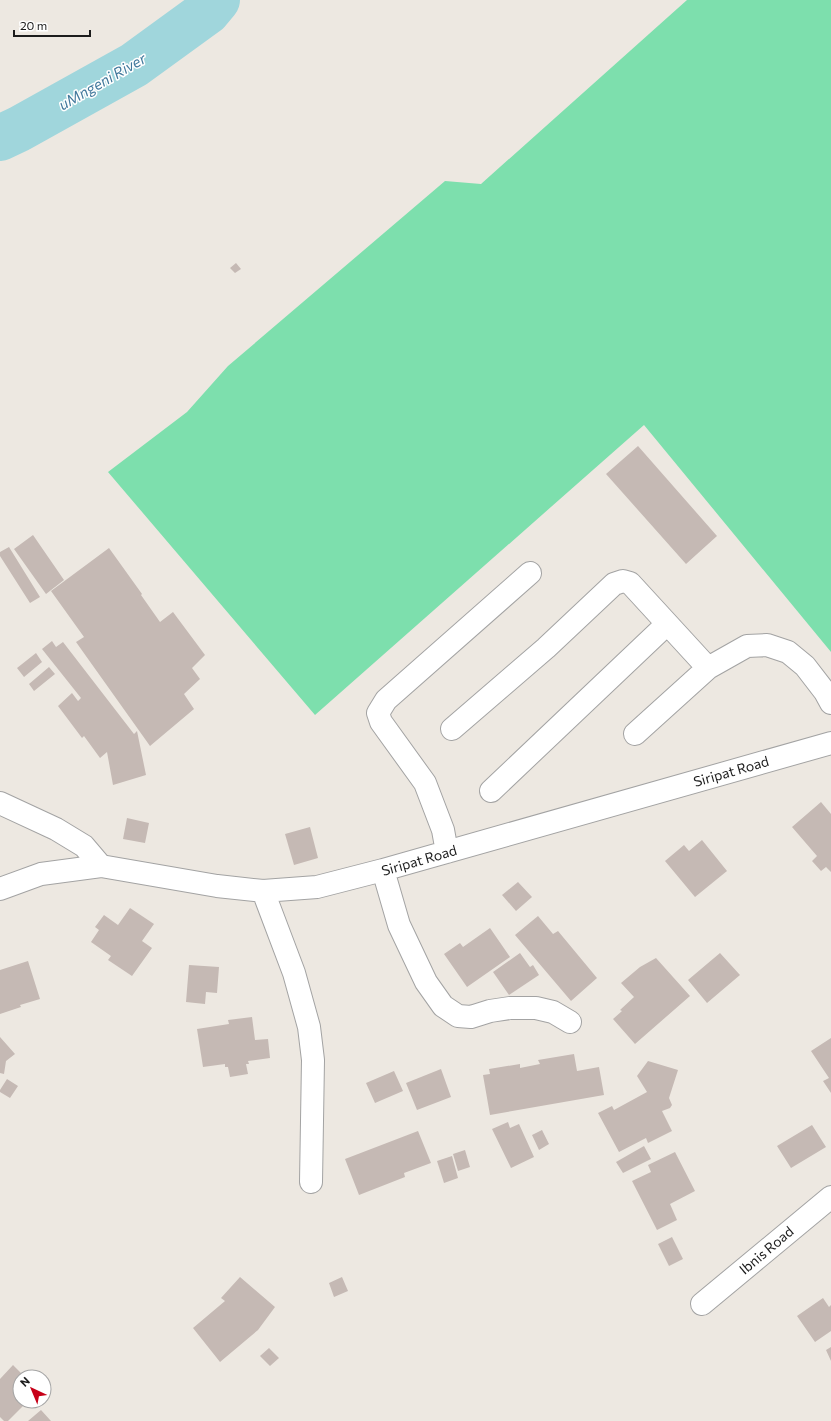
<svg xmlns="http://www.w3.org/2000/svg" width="831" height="1421" viewBox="0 0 831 1421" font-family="Commissioner,sans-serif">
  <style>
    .pitch { fill: #7ddfad }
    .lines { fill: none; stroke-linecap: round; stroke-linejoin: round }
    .river { stroke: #a0d6dc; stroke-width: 46 }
    .building { fill: #c5b9b4 }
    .minor-casing { stroke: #a3a3a3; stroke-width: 24 }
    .minor { stroke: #fff; stroke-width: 22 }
    .labels { text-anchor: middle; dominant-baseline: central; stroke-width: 3; stroke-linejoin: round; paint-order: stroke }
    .street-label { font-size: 14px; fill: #1c1c1c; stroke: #fff }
    .water-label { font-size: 15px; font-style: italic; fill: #42799c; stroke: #fff }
  </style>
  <rect width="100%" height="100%" fill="#ede8e1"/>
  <path class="pitch" d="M687,0H831V652L644,425L315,715L108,472L187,412L228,366L445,181L481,184Z"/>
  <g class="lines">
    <path class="river" d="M0,138L19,129L134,65L207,12L217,0"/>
  </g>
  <path class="building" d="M236,263L241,269L235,273L230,268Z
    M638,446L717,536L686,564L606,474Z
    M33,535L64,580L46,594L14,549Z
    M9,547L40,597L30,603L0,556V552Z
    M109,548L142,594L141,595L160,622L173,612L205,655L192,668L200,679L184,694L194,709L150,746L76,642L84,637L51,591Z
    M52,641L56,647L63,642L134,734L137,731L146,775L113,785L107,752L100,758L84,736L82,738L58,706L72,693L78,701L81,698L42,649Z
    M36,653L42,662L24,677L17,668Z
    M49,667L55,674L34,691L29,684Z
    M821,802L831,814V872L826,867L821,871L812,861L817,856L792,827Z
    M127,818L149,823L145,843L123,839Z
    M310,827L318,858L294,865L285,834Z
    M702,840L727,871L695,897L665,861L684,845L689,851Z
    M518,882L532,897L516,911L502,895Z
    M130,908L154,924L142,941L152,948L132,976L108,960L111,956L91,942L99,930L95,927L104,915L118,925Z
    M538,916L553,934L558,931L597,978L571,1001L515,935Z
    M490,928L510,957L467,987L444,954L460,943L463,947Z
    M520,953L530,967L533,965L539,975L509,995L493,972Z
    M720,953L740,975L707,1003L688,980Z
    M656,958L690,996L635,1044L613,1019L622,1011L620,1010L634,997L621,983L640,967Z
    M28,961L40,999L20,1005L21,1007L0,1014V970Z
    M189,965L219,967L217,993L206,992L205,1004L186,1002Z
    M252,1017L255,1040L268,1039L270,1058L248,1061L249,1064H246L248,1074L230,1077L228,1067H225V1064L203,1067L197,1029L229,1024L228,1020Z
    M0,1037L15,1054L6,1061L4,1074L0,1073Z
    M831,1038V1093L823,1081L829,1078L811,1051Z
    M574,1054L577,1071L599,1067L604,1095L490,1115L483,1075L490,1074L489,1069L520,1064V1068L540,1064L538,1060Z
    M648,1061L678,1070L669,1098L672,1105L670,1108L662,1111L672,1131L648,1143L646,1138L619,1152L598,1113L612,1106L614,1110L647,1092L637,1076Z
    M441,1069L451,1097L417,1110L406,1083Z
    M394,1071L403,1091L375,1103L366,1083Z
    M7,1079L18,1086L10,1098L0,1092V1090Z
    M508,1122L510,1128L519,1124L534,1157L511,1168L492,1129Z
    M812,1125L826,1147L791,1168L777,1146Z
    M542,1130L549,1144L539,1150L532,1135Z
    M418,1131L431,1163L404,1173L405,1177L359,1195L345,1159Z
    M644,1146L651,1159L623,1173L616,1162Z
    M465,1150L470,1167L458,1171L453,1154Z
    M675,1152L695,1191L670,1204L677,1220L657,1230L632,1181L651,1172L648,1165Z
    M452,1156L458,1178L444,1183L437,1161Z
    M672,1237L683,1259L669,1266L658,1244Z
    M240,1277L275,1307L258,1330L220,1362L193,1328L225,1301L221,1298Z
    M342,1277L348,1291L334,1297L329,1283Z
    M823,1298L829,1307L831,1305V1331L815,1342L797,1316Z
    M831,1347V1361L826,1350Z
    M269,1348L279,1358L270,1366L260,1356Z
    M13,1365L25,1377H20V1401H28L8,1421H4L0,1417V1379Z
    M41,1410L51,1421H28Z"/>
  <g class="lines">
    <g class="minor-casing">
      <path id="minor" d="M452,729L546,648L614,584L623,581L630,583L708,668
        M635,734L708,668L747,646L767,645L788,652L805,666L825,692L831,703
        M491,791L667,624
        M0,803L56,829L84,846L101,866
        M447,852L443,830L425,783L381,722L378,713L386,700L530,573
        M383,870L399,925L426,982L443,1006L458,1016L471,1017L490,1011L510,1008H536L553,1012L570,1022
        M0,889L41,874L101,866L217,886L263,891L317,887L383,870L831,743
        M263,891L294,973L309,1027L313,1060L311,1182
        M702,1304L831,1197"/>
    </g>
    <use href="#minor" class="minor"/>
  </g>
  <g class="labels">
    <g class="street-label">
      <text transform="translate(731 771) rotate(-16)">Siripat Road</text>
      <text transform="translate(419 860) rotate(-16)">Siripat Road</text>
      <text transform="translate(766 1250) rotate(-40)">Ibnis Road</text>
    </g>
    <g class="water-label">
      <text transform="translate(102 81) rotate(-30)">uMngeni River</text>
    </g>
  </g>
  <g transform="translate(32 1389) rotate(316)"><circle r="19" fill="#ffffff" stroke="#a4a4a4"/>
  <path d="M0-3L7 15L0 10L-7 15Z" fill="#c70018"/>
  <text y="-6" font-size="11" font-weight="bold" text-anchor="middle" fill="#1c1c1c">N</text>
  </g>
  <path d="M14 30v6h76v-6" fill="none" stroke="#1c1c1c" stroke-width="2"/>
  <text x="20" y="30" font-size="12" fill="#1c1c1c" stroke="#ffffff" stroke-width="3" paint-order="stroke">20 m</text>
</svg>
